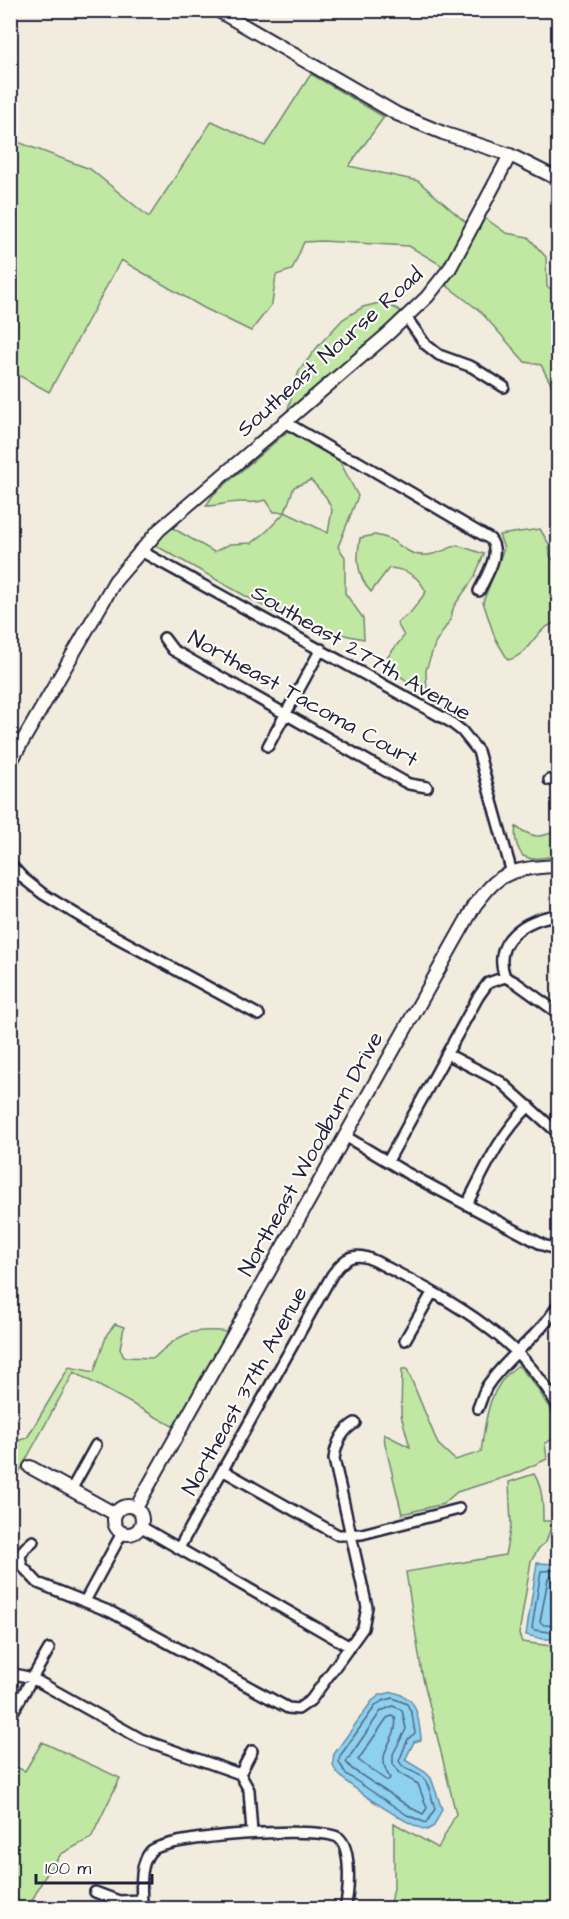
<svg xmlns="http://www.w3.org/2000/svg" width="569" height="1919" viewBox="0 0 569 1919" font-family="'Architects Daughter',sans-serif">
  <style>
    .green { fill: #c0e8a3; stroke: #71856f; stroke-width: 1.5; fill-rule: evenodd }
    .water { fill: #8ed0ef; stroke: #638aa7; stroke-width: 1.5 }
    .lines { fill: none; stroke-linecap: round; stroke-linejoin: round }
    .shore { stroke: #4d6883; stroke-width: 1.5 }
    .street-casing { stroke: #22223b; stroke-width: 14 }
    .secondary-casing { stroke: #22223b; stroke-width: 16 }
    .street { stroke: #fdfcf7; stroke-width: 9 }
    .secondary { stroke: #fdfcf7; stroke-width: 12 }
    .labels { text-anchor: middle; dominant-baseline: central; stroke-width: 4.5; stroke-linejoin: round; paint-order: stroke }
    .street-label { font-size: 22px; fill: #22223b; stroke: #fdfcf7 }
  </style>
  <rect width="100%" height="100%" fill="#f2ecdf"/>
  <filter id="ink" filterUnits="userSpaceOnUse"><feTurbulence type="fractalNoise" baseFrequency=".0167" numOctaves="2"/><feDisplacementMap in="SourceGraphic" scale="12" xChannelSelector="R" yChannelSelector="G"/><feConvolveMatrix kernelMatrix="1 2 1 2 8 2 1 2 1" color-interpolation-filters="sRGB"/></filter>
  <g filter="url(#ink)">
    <path class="green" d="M311,74L384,117L349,166L418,181L470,226L446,268L409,246L322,241L304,242L292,270L276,275L272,304L251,331L204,308L121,260L49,392L11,371L10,139L90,169L149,217L212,121L265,146Z
      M485,218L506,233L528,237L546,257L547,287L558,291V398L541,365L525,362L480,311L446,285Z
      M383,302L405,313L286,416L299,371L319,345L343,319L363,307Z
      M288,431L338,458L358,496L338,547L345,557V593L363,618L364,639C348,636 332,633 317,627C299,618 293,612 272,611L153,544L171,527L214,552L230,544L252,543L267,531L285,512H274L266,500C252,504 253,502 241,502C229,502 218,506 206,506L213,495ZM311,480L326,497L332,510L328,533L285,512L294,487Z
      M540,529L549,544L550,556L558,565V622C533,628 532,654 508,660L495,638L483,602L504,548L499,535Z
      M375,535C396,539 394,544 410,552C425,560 443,551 457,545L484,554L474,578L454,606L450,620L435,644L426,670L427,694L382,664L404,636L397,623L411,612L426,592C419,576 406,569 389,568L371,592C357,576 356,559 360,538Z
      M516,827C534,838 539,839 558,830V856L532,859L523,856C517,848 514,837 516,827Z
      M115,1324L124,1327L120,1349L124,1357L154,1358C181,1332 192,1328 229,1332L176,1428L74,1372L11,1487V1441L13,1442L27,1438L69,1367L94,1372L107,1334Z
      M517,1366L520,1367L538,1389L558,1423V1437L545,1443L547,1459L512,1475L457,1492L443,1504L402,1514L385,1444L384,1434L410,1447L401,1415L402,1369H407L438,1444L455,1460L481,1452C486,1419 487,1388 517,1366Z
      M534,1474C543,1488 543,1505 543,1521H553L546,1542L539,1548L531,1561L519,1634L522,1642L558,1647V1908H388L394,1889V1823L438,1848L456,1814L422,1674L406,1572L505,1555L511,1525L509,1482Z
      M42,1742L120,1778L91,1838L61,1854L44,1878L28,1908H11L10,1818L14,1811L11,1803V1765L25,1771Z"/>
    <path class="water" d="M537,1563L558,1564L557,1639H543L526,1635Z
      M393,1692C419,1699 417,1713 421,1737V1740L414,1742L405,1760L425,1772L431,1778L442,1809L434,1826L427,1830C409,1826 341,1783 334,1768C332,1763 333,1759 334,1754L372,1701L380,1695Z"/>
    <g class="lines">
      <path class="shore" d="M558,1570L541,1571L532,1628L534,1630L558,1633
        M558,1577H550L548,1579L540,1622L544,1625L558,1626
        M393,1698L407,1704L412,1714L415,1733L408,1739L399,1761C404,1771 415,1771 422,1777C430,1784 432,1800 435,1809L426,1823L407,1815L346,1774L339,1762L340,1756L376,1705L382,1701Z
        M393,1706L402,1710L406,1729L393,1754V1764L399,1773L418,1784L427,1808L423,1814L411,1808L352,1769L346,1762L381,1711Z
        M392,1716L395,1717C400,1741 372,1750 390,1778L387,1781L358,1760L387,1718Z"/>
      <g class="street-casing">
        <path id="street" d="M406,317L425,344L439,355L472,367L504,387
          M285,422L343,456L357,461L490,539C502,553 486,576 479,591
          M139,550L449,721L462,731L478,751L512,873
          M164,638L173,650L403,781L409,784L427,787
          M268,746L321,649
          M549,780H558
          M10,864L24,879L43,894L94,925L259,1015
          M505,977C491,940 526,919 558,915
          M505,977L515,982L558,1013
          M447,1054L501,1082L558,1133
          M345,1136L405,1172L543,1245L558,1250
          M388,1161L478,997L488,983L505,977
          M467,1204C486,1167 499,1136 529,1106
          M405,1340L432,1293
          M478,1408C481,1401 483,1393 487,1386C507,1356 540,1336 558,1305
          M224,1471L338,1535L362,1534L459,1509
          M71,1490L96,1445
          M140,1526L350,1647
          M33,1541L25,1548L20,1556L22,1566L38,1583L111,1612L288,1708L298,1709L311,1700L363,1628L367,1607L334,1459C336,1444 341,1431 355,1423
          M179,1548L332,1275C345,1257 354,1251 375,1261C446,1299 518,1333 558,1407
          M85,1601L122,1533
          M10,1673L32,1678L141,1739L240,1774
          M10,1717L49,1649
          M252,1833L249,1790L240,1774L252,1751
          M95,1892L119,1901L142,1900
          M142,1908C142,1891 138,1865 151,1851C165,1836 322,1825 339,1838C352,1849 349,1893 345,1908"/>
      </g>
      <g class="secondary-casing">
        <path id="secondary" d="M217,10L397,114L443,133L510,155L558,179
          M10,763L115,581L159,530L389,333L427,297L450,268L510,155
          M30,1467L115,1514
          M114 1520a14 14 0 1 1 28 0a14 14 0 1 1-28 0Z
          M136,1508L475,905C481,898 487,889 494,883C510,868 538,867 558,866"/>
      </g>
      <use href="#street" class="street"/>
      <use href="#secondary" class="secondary"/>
    </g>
  </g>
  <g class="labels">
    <g class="street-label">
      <text transform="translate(330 352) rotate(-42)">Southeast Nourse Road</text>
      <text transform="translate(361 653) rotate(30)">Southeast 277th Avenue</text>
      <text transform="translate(303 699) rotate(29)">Northeast Tacoma Court</text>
      <text transform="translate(311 1154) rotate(-61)">Northeast Woodburn Drive</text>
      <text transform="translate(245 1391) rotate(-61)">Northeast 37th Avenue</text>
    </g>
  </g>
  <rect width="569" height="1919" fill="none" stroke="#fdfcf7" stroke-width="36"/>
  <rect x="18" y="18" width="533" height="1883" fill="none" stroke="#22223b" stroke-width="2" filter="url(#ink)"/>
  <path d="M36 1874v9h116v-9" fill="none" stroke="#22223b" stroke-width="3"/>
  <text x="45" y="1874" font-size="18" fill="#22223b" stroke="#fdfcf7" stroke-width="4.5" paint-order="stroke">100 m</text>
</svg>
